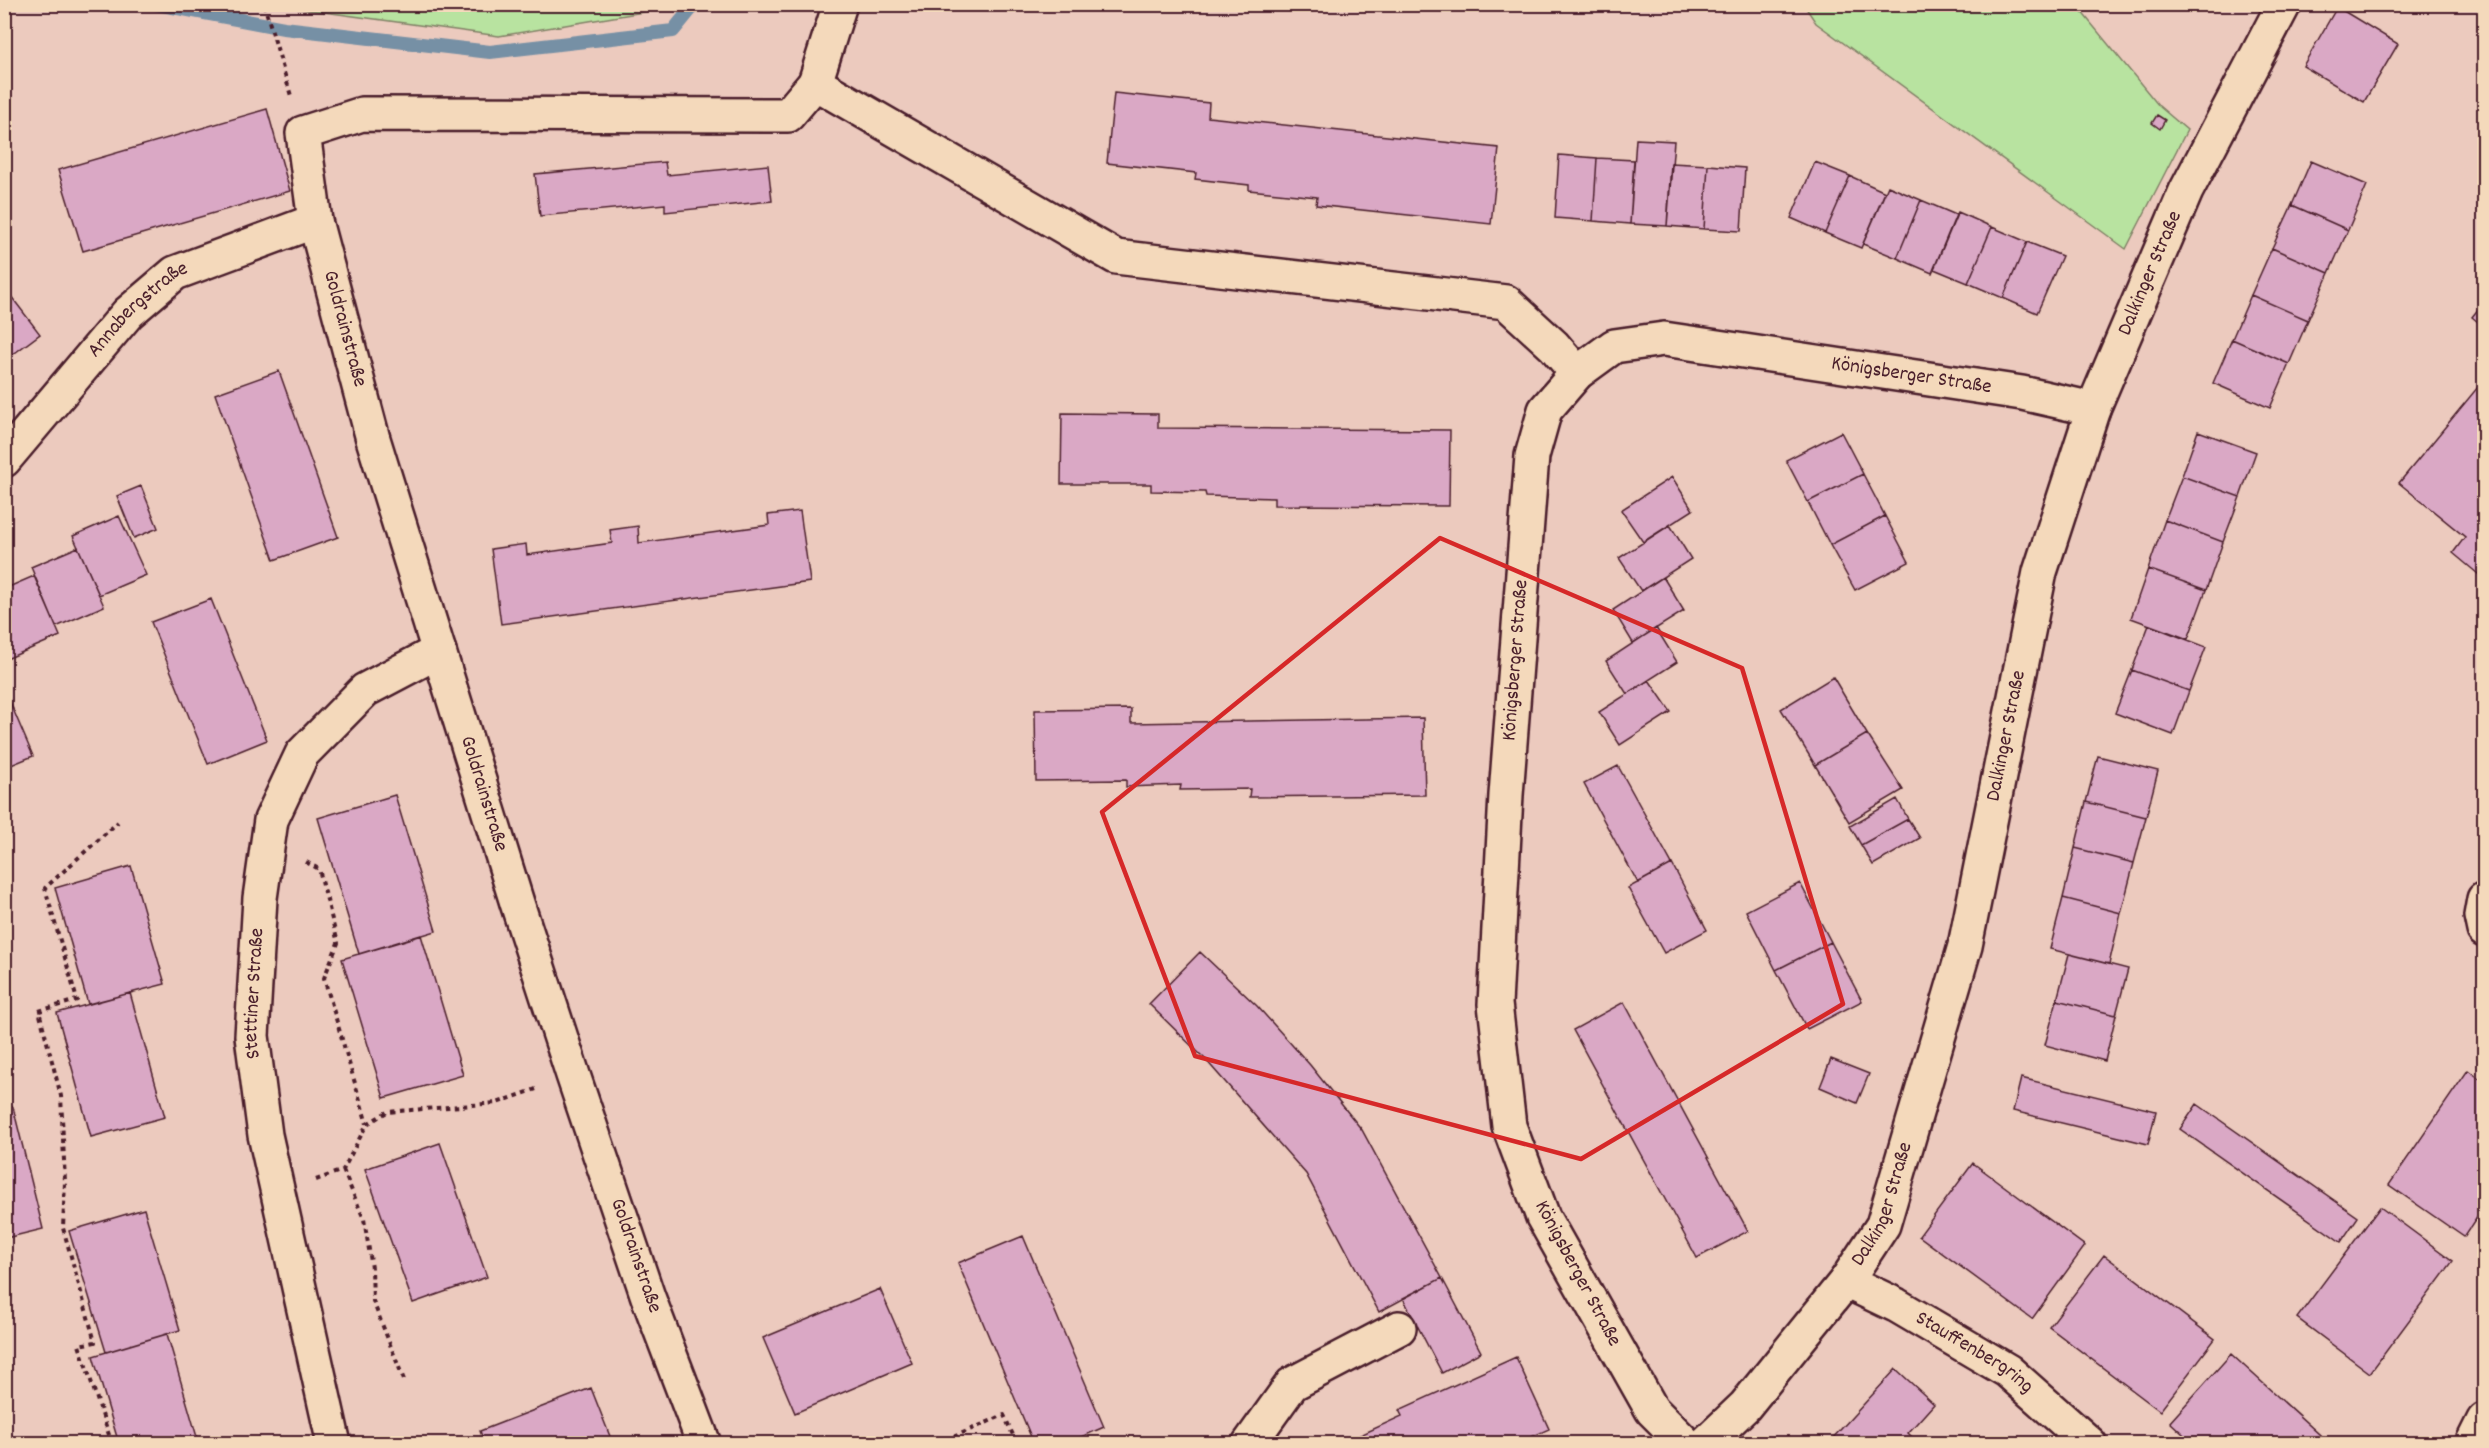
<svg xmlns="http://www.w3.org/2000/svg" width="2489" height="1448" viewBox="0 0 2489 1448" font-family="Dekko,sans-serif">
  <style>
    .green { fill: #b8e3a0; stroke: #818166; stroke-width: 1.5 }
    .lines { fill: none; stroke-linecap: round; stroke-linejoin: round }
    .stream { stroke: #7690a5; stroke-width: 14 }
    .building { fill: #daa8c5; stroke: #4a1f2b; stroke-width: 1.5 }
    .minor-casing { stroke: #4a1f2b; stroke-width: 38 }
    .path { stroke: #4a1f2b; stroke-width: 4; stroke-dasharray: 4.5 4.5; stroke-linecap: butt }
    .minor { stroke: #f4d9bb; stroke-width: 33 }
    .marked { fill: none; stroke: #d62828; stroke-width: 4.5; stroke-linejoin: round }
    .labels { text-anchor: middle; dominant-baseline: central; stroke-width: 4.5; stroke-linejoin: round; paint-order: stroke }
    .street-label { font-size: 21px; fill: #4a1f2b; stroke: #f4d9bb }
  </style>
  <rect width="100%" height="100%" fill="#eccabe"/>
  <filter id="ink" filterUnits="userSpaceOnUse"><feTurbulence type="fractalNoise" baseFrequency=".0167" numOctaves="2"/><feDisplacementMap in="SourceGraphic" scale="12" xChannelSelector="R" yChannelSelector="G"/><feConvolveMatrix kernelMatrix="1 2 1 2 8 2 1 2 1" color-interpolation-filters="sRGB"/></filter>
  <g filter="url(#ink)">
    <path class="green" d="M293,5H671L667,8L499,36L295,8Z
      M1804,5H2076L2159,106L2187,130L2126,249L1816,23Z"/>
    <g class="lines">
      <path class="stream" d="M157,4L284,28L490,52L673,31L695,4"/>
    </g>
    <path class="building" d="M2337,7L2398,44L2364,102L2303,66Z
      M1114,93L1209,103L1208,117L1499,148L1491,224L1316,205L1317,197L1249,190V185L1195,179L1196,173L1107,163Z
      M267,109L290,191L83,251L58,170Z
      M2157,115L2165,120L2160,129L2152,123Z
      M1636,139L1674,141L1667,226L1630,224Z
      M1559,155L1597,158L1593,221L1555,218Z
      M1597,158L1634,160L1630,224L1593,221Z
      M2311,161L2367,185L2348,230L2292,205Z
      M665,162L667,175L768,165L772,201L665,212V204L540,216L535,174Z
      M1815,162L1850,176L1825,233L1791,218Z
      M1671,163L1708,165L1704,229L1667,226Z
      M1708,165L1745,168L1741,231L1704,229Z
      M1850,176L1885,192L1861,248L1825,233Z
      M1888,186L1921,200L1897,258L1863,244Z
      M1921,200L1956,215L1932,273L1897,258Z
      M2292,205L2348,230L2329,273L2272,248Z
      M1958,212L1992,227L1968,283L1934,269Z
      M1992,227L2027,242L2003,298L1968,283Z
      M2027,242L2062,256L2037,313L2003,298Z
      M2272,248L2329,273L2308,320L2251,295Z
      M4,287L40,334L4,361Z
      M2251,295L2308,320L2289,364L2232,339Z
      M2484,302V327L2472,317Z
      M2232,339L2289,364L2270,408L2213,383Z
      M279,371L338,537L274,560L215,394Z
      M2478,387L2484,393V579L2453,553L2465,537L2399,483Z
      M1062,413L1158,414V428L1450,430L1449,506L1274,505V498L1206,496L1205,492L1151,491V484H1061Z
      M2198,431L2256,452L2240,497L2182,476Z
      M1841,432L1863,474L1808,502L1786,460Z
      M1863,474L1885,516L1830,545L1808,502Z
      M2182,476L2240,497L2223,542L2165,520Z
      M1672,477L1693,510L1643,542L1621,510Z
      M141,486L158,528L134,538L117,496Z
      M800,511L810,582L501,624L491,549L526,544L527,555L612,543L610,530L638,526L639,543L769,525L768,515Z
      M119,516L146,575L99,595L73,536Z
      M1885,516L1909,562L1855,590L1830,545Z
      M2165,520L2223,542L2206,590L2148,569Z
      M1670,525L1691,559L1641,591L1619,558Z
      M78,547L104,606L56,627L31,567Z
      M2148,569L2206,590L2188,639L2131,618Z
      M34,576L60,636L4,660V589Z
      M1663,577L1684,611L1633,643L1613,610Z
      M211,599L267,740L208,764L151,622Z
      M2149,625L2206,647L2189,691L2132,670Z
      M1656,628L1677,662L1627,694L1606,661Z
      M2132,670L2189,691L2173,735L2115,713Z
      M1833,677L1867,734L1815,765L1781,709Z
      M1649,680L1671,712L1620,745L1599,712Z
      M4,688L33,756L4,768Z
      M1131,709V723L1423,718L1425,795L1249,797L1250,789L1180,790L1181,785L1126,787V780L1036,781L1035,710Z
      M1867,734L1903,790L1849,822L1815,765Z
      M2098,756L2158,771L2146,817L2086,802Z
      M1618,766L1672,864L1638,883L1584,784Z
      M395,795L436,931L359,954L318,818Z
      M1897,799L1908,819L1861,845L1850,826Z
      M2086,802L2146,817L2134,863L2075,848Z
      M1908,819L1920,838L1873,865L1861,845Z
      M2075,848L2134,863L2121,913L2063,898Z
      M1672,864L1707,930L1664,953L1628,888Z
      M131,866L165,984L88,1004L55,888Z
      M1800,883L1831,942L1776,970L1746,911Z
      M2063,898L2121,913L2109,964L2050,949Z
      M421,935L463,1075L384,1098L342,959Z
      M1831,942L1862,1001L1807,1029L1776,970Z
      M1200,952L1257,1006L1310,1065L1362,1130L1442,1278L1379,1312L1306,1174L1205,1059L1149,1004Z
      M2069,954L2128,969L2116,1015L2057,1000Z
      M130,993L165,1117L91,1137L57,1013Z
      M2057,1000L2116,1015L2105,1061L2045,1045Z
      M1624,1002L1748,1231L1697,1258L1573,1030Z
      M1831,1059L1869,1074L1857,1103L1820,1087Z
      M2468,1070L2484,1082V1207L2464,1237L2389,1185Z
      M2021,1078L2156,1111L2148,1144L2013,1111Z
      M2197,1104L2358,1217L2341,1242L2180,1129Z
      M13,1107L43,1229L6,1238L4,1109Z
      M440,1143L487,1277L413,1303L365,1169Z
      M1973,1163L2085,1246L2032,1319L1919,1236Z
      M2380,1207L2453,1261L2370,1373L2297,1318Z
      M144,1209L180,1330L106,1352L69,1231Z
      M1023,1236L1104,1427L1065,1444H1034L958,1263Z
      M2104,1255L2215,1339L2160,1411L2049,1327Z
      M1442,1278L1481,1352L1442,1373L1403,1298Z
      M880,1289L912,1363L795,1413L763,1338Z
      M167,1334L199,1444H119L93,1356Z
      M2231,1354L2330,1444H2194L2170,1422Z
      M1516,1357L1549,1429L1516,1444H1341L1402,1416L1399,1410Z
      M1896,1369L1934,1404L1908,1433L1919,1444H1835L1831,1440Z
      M591,1388L613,1444H485L480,1431Z"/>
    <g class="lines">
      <g class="minor-casing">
        <g id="minor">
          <path d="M815,83L840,4"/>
          <path id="s1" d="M4,460L128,313L175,273L315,221"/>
          <path d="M2484,899L2481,916L2484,930"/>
          <path id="s2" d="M1846,1281L1896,1305L2008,1371L2090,1444"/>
          <path id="s3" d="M334,1444L265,1135L252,1036L260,898L271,820L302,754L365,690L439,651"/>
          <path d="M704,1444L648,1297L573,1075L517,903L373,439L315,221L303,133L362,114L788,115L815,83L1116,257L1506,302L1554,346L1577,373"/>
          <path d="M1249,1444L1292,1384L1399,1328"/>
          <path id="s4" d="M1686,1444L1652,1410L1543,1217L1509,1126L1495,1004L1506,795L1532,456L1545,410L1577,373L1614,346L1664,339L2022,393L2093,409"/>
          <path id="s5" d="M1705,1444L1745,1406L1846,1281L1883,1225L1965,946L2040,572L2093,409L2186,191L2284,4"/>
          <path d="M2472,1444L2484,1420"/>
        </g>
      </g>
      <path class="path" d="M264,4L291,96
        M306,862L319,869L338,943L324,978L367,1124
        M343,1170L364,1219L372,1268L373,1301L404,1380
        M316,1180L343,1170L367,1124L387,1112L497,1103L536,1089
        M112,1444L79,1345L95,1342L63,1228L65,1182L61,1096L39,1011L77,1000L45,888L118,822
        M937,1444L1004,1415L1017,1444"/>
      <use href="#minor" class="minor"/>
    </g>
  </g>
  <path class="marked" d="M1440,538L1742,668L1843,1004L1581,1159L1195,1056L1102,812Z"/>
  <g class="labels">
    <g class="street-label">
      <text stroke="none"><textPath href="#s5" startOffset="1274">Dalkinger Straße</textPath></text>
      <text stroke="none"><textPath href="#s1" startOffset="202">Annabergstraße</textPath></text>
      <text transform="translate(344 329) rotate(75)">Goldrainstraße</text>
      <text stroke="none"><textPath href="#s4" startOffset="1482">Königsberger Straße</textPath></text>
      <text stroke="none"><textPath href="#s4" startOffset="834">Königsberger Straße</textPath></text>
      <text stroke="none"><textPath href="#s5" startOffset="788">Dalkinger Straße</textPath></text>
      <text transform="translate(483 794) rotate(73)">Goldrainstraße</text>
      <text stroke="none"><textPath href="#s3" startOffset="459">Stettiner Straße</textPath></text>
      <text stroke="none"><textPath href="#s5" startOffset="302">Dalkinger Straße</textPath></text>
      <text transform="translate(635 1256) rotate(71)">Goldrainstraße</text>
      <text transform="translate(1577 1274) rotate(62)">Königsberger Straße</text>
      <text stroke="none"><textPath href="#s2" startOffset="147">Stauffenbergring</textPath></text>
    </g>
  </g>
  <rect width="2489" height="1448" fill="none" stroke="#f4d9bb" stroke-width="24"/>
  <rect x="12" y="12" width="2465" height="1424" fill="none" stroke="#4a1f2b" stroke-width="2" filter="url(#ink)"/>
</svg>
